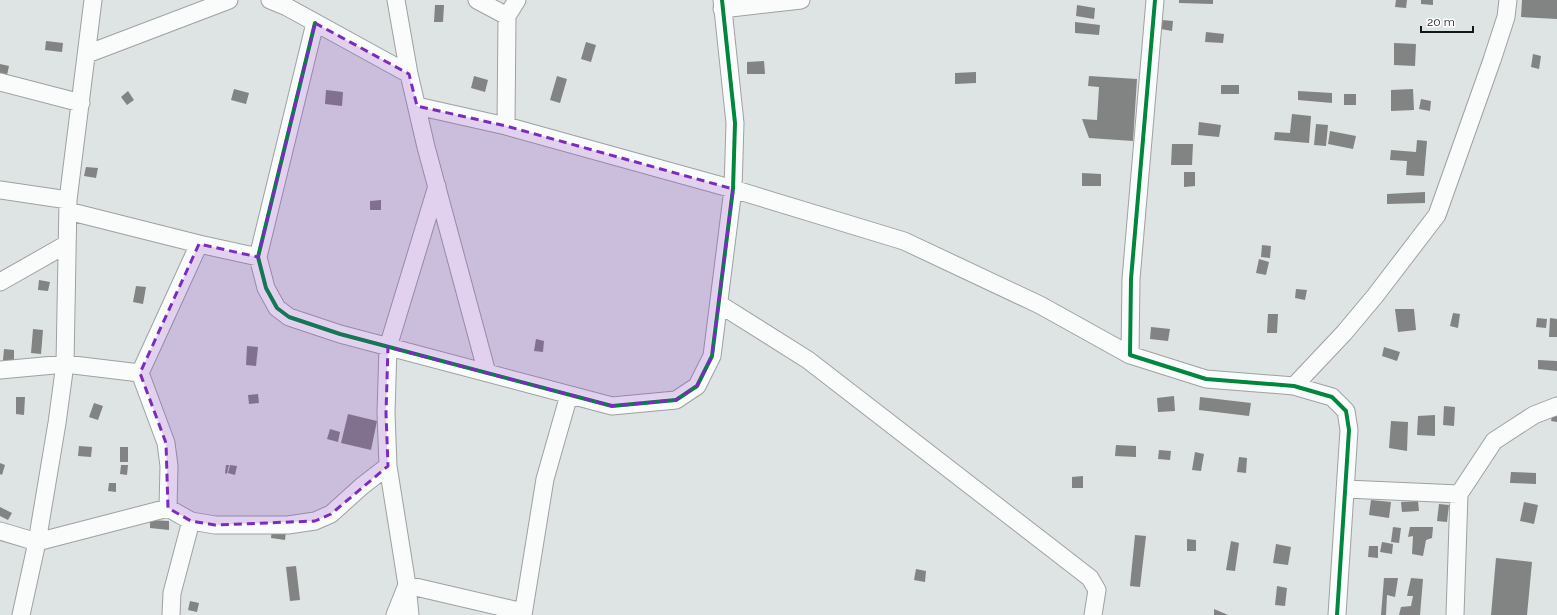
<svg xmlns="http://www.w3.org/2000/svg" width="1557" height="615" viewBox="0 0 1557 615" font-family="Raleway,sans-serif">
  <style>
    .building { fill: #828383 }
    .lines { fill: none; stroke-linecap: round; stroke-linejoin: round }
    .minor-casing { stroke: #9ea1a1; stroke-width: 19 }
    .minor { stroke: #fafbfb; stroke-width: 17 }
    .cycleway-casing { stroke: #fff; stroke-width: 6 }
    .cycleway { stroke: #00873e; stroke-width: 4 }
    .marked { fill: #7b2cbf; fill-opacity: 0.2; stroke: #7b2cbf; stroke-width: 3; stroke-dasharray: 8 5; stroke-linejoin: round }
  </style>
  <rect width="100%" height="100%" fill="#dee3e4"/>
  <path class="building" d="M1179,0H1213V4L1179,3Z
    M1396,0H1407L1406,8L1395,7Z
    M1421,0H1433V5L1421,4Z
    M1522,0H1557V19L1521,17Z
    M435,5H444L443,22H434Z
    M1077,5L1095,8L1094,19L1076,16Z
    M1162,20L1173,21L1172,31L1161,29Z
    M1075,22L1100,25L1099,35L1075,33Z
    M1206,32L1224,34L1223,43L1205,42Z
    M46,41L63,43L62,52L45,50Z
    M586,42L596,45L591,62L581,59Z
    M1394,43L1416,44L1415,66L1394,65Z
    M1533,54L1541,56L1539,69L1531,67Z
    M764,61L765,74H747V62Z
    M0,64L9,66L7,75L0,74Z
    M976,72V83L955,84V73Z
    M474,76L488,80L485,92L471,88Z
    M557,76L567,79L560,103L550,100Z
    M1089,76L1137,79L1133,141L1089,138L1082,119L1097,120L1099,87L1088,86Z
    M1221,85H1239V94H1221Z
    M234,89L249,93L246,104L231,100Z
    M1413,89L1414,110L1391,111V90Z
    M326,90L343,92L342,106L325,104Z
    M128,91L134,100L127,105L121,97Z
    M1298,91L1332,93V103L1298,100Z
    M1344,94H1356V105H1344Z
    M1421,99L1431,101L1430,111L1419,109Z
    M1292,114L1311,116L1309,143L1274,140L1275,132L1290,133Z
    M1199,122L1221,125L1219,137L1198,135Z
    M1316,124L1328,125L1326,146L1314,145Z
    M1330,131L1356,136L1353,149L1328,144Z
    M1417,140L1427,141L1424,176L1406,175L1407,161L1390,160L1391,150L1416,152Z
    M1172,144H1193L1192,165H1171Z
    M86,167L98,168L96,178L84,176Z
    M1184,172H1195V186L1184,187Z
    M1082,173L1101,174V186H1082Z
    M1425,192V203L1387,204V194Z
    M381,200V210H370V201Z
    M1262,245L1271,246L1270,258L1261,257Z
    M1259,259L1269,262L1266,275L1256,273Z
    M39,280L50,282L48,291L38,290Z
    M136,286L146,287L143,304L133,302Z
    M1296,289L1307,290L1305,300L1295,298Z
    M1395,309H1414L1416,330L1398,332Z
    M1453,313L1460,314L1458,328L1450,326Z
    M1268,314H1278L1277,333H1267Z
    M1537,318L1547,319L1546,328L1536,327Z
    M1550,318L1557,319V337H1549Z
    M1151,327L1170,329L1168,341L1150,339Z
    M33,329L43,330L41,354L31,353Z
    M536,339L544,341L543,352L534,351Z
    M247,346L258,347L256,366L246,365Z
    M1384,347L1400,352L1397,361L1382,356Z
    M4,349L14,350V360H3Z
    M1538,360L1557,361V371L1538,369Z
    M258,394L259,403L249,404L248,395Z
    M1174,396L1175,411L1158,412L1157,398Z
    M16,397H25L24,415L16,414Z
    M1200,397L1251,403L1249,416L1199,410Z
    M94,403L103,406L98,420L89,417Z
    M1444,406L1455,407L1454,426L1443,425Z
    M1553,412H1557V422L1551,421Z
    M348,414L377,421L371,450L341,443Z
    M1435,415V436L1417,435L1418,416Z
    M1391,421L1408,422L1407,451L1389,448Z
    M330,429L340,432L338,442L327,439Z
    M1116,445L1136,446V457L1115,456Z
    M79,446L92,447L91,457L78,456Z
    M120,447H128V462H120Z
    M1159,450L1171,451L1170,460L1158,459Z
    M1195,452L1204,454L1201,471L1192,470Z
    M1239,457L1247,458L1246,473L1237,472Z
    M0,463L5,465L2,475L0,474Z
    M121,465H128L127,475L120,474Z
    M226,465H229L227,474L225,473Z
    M230,465L237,466L235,475L228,473Z
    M1511,472L1536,473V484L1510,483Z
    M1083,476V488H1072V477Z
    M109,483H116V492L108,491Z
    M1371,500L1391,502L1389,518L1369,515Z
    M1418,501L1419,511L1402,512L1401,502Z
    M1524,502L1538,505L1534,524L1520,521Z
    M1439,504L1449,505L1447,522L1437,521Z
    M0,507L12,513L8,520L0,516Z
    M150,520L169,521V530L150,528Z
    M1393,527L1401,528L1399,543L1391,542Z
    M1410,527H1433L1432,538L1426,540L1423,556L1412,554L1413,536L1408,537Z
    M272,528L286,531L285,540L271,538Z
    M1135,535L1146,536L1140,587L1130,586Z
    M1187,539L1196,540V551H1187Z
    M1231,541L1239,543L1235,571L1226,570Z
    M1382,542L1393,544L1392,554L1380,552Z
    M1276,544L1291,547L1288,565L1273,563Z
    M1369,546H1378V558L1368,557Z
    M1496,558L1532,562L1527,615H1491Z
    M296,566L300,600L290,601L286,567Z
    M916,569L926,571L925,582L914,580Z
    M1384,578H1398L1395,597L1387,595L1386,615H1381Z
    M1411,578L1423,579L1420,615H1399L1401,607L1411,606L1413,596H1407Z
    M1277,586L1287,588L1285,606L1275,605Z
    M190,601L199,603L197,612L188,610Z
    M1214,609L1228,615H1214Z"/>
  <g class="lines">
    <g class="minor-casing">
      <path id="minor" d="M270,0L287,7L409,74
        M396,0L409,74L426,147L487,373
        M477,0L507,16
        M1155,0L1131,279L1130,355L1206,379L1294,386L1332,397L1346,411L1349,430L1337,615
        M722,9L801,0
        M315,23L258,257L266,288L277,308L289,317L340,334L612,406L676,400L697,386L712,356L733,189L735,123L722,0
        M87,54L229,0
        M0,82L81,103
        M417,106L506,126L733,189L904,241L1040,305L1130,355
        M506,126L507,16L517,0
        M0,190L68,200
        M68,211L199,244L258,257
        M0,282L67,244
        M719,304L808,360L1090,578L1097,590L1093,615
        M0,370L65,364L140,373
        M1294,386L1344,333L1375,296L1437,215L1492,60L1506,17L1508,0
        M388,466L407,585L410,615
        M1346,489L1459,494
        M168,508L169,466L166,443L140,373L199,244
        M0,531L37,542L168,508L191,521L215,525H288L315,521L331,514L362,486L388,466L386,413L388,347L437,186
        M21,615L37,542L57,423L65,364L68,200L93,0
        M171,615L172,593L191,521
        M395,615L407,585L523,612
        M523,615L545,479L569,395
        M1455,615L1459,494L1494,441L1534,415L1557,406"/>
    </g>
    <use href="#minor" class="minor"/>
    <g class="cycleway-casing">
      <path id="cycleway" d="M1155,0L1131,279L1130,355L1206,379L1294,386L1332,397L1346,411L1349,430L1337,615
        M315,23L258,257L266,288L277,308L289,317L340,334L612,406L676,400L697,386L712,356L733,189L735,123L722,0"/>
    </g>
    <use href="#cycleway" class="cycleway"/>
  </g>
  <path class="marked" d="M315,23L409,74L417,106L506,126L733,189L712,356L697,386L676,400L612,406L388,347L386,413L388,466L331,514L315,521L215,525L191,521L168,508L166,443L140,373L199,244L258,257Z"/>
  <path d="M1421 26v6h52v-6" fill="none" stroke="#141718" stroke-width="2"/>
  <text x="1427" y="26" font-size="12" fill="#141718" stroke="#ffffff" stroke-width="3" paint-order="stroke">20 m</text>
</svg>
